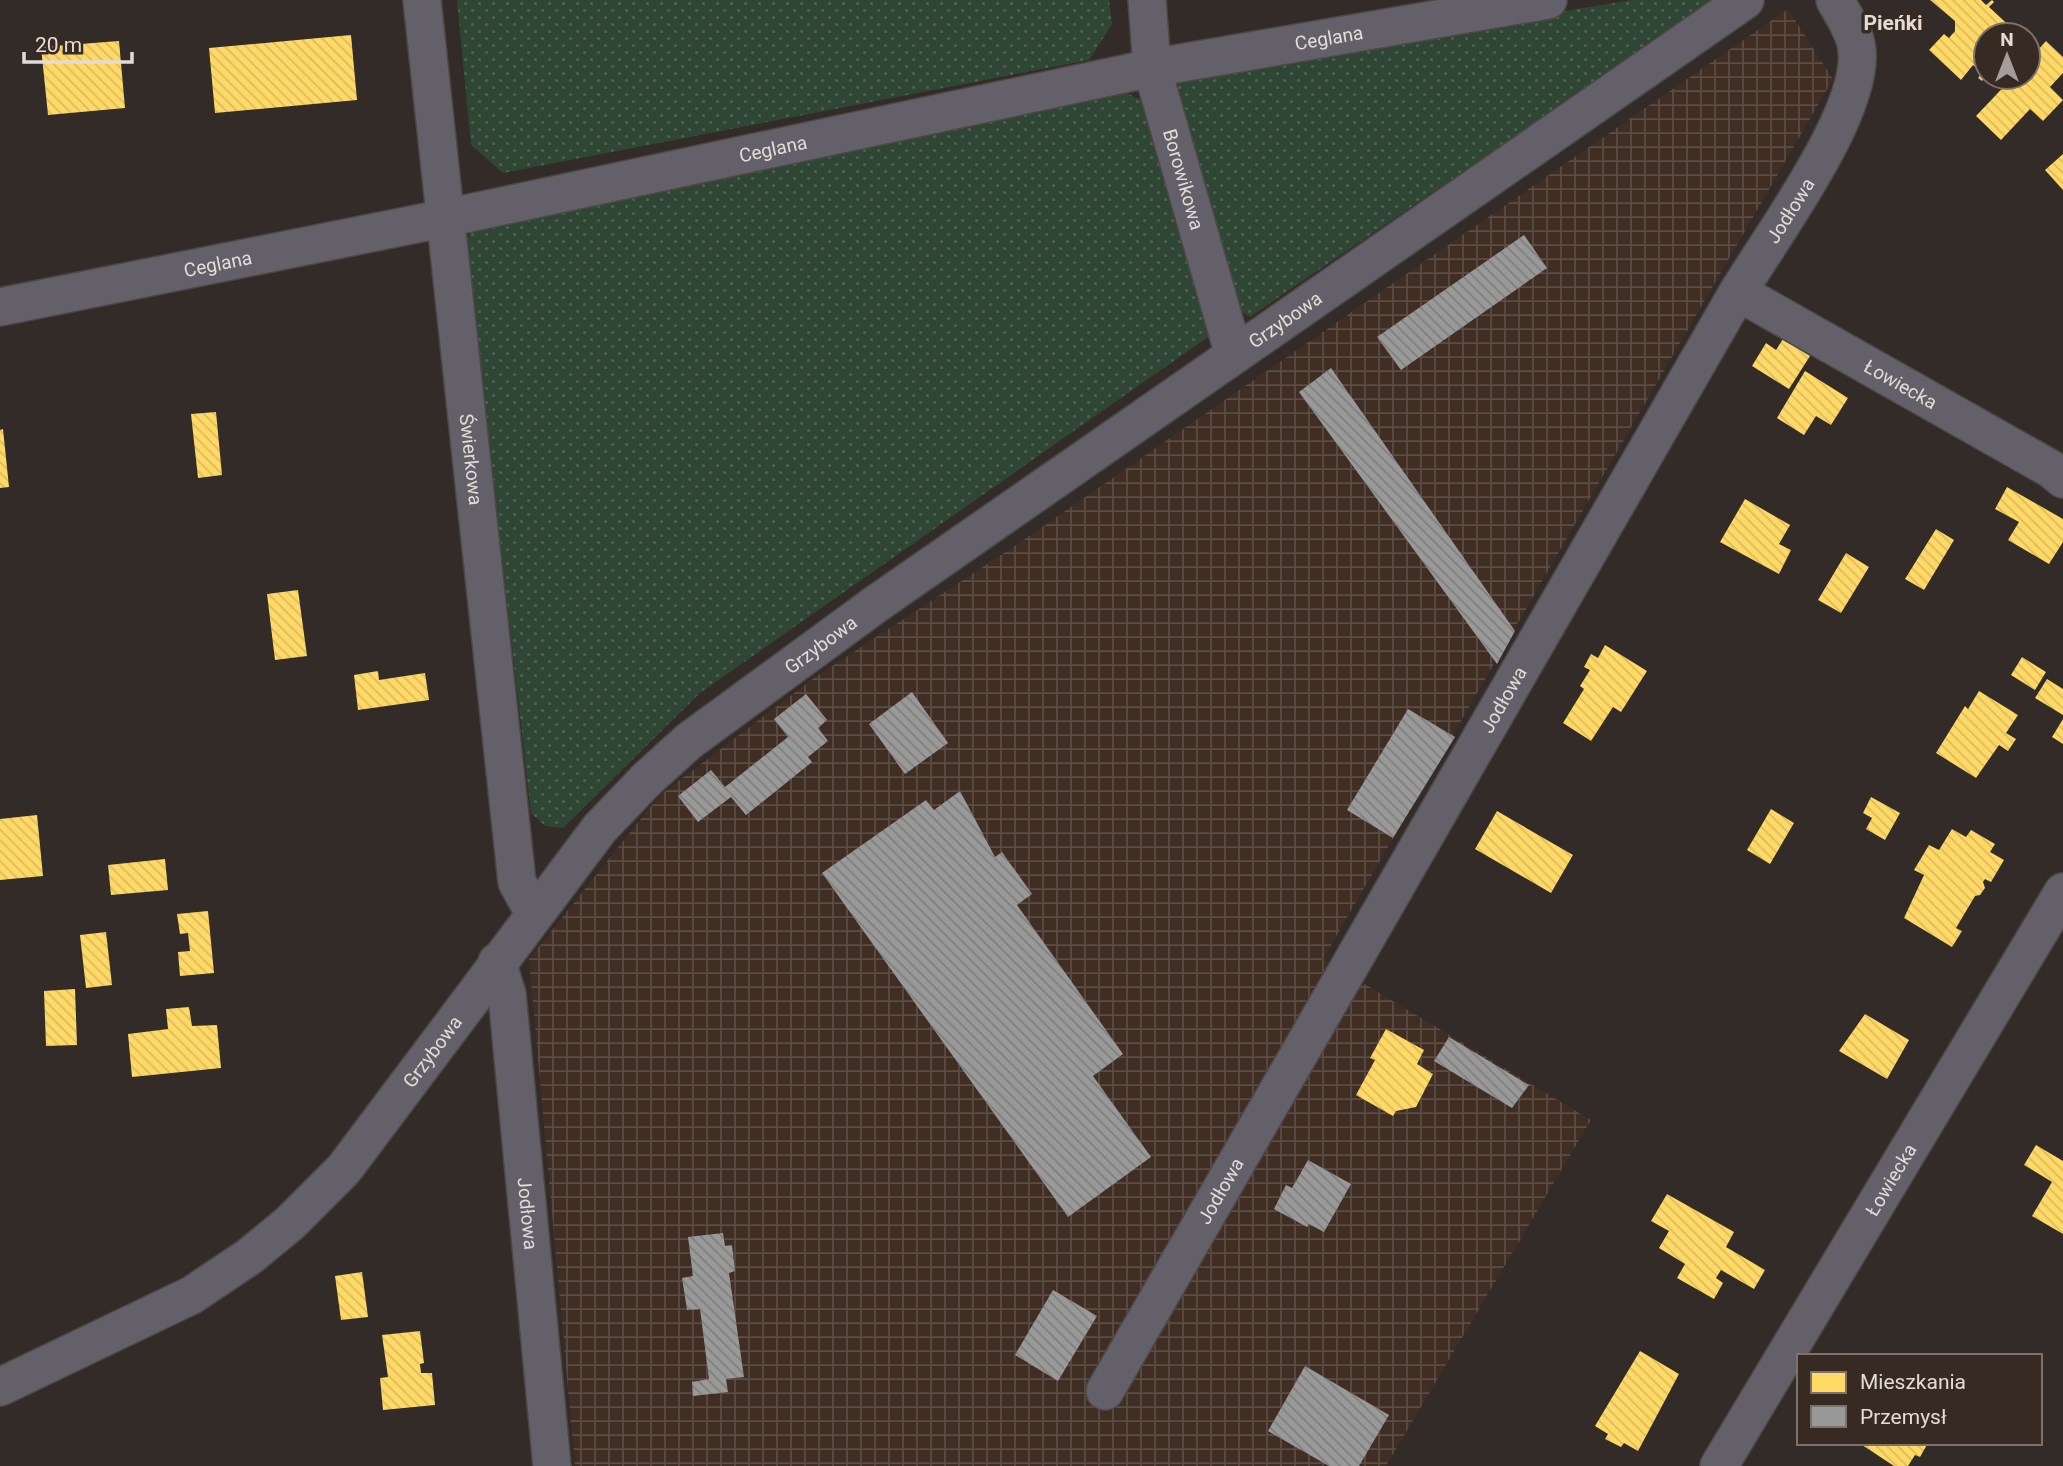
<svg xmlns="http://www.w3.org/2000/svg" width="2063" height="1466" viewBox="0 0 2063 1466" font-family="Roboto,sans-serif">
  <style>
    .industrial { fill: url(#industrial-grid) }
    .grass { fill: url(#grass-dots) }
    .homes { fill: url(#homes-back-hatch) }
    .industry { fill: url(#industry-back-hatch) }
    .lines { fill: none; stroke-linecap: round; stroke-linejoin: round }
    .minor-casing { stroke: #4e4845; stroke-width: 40 }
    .minor { stroke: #64606a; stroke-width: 37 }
    .labels { text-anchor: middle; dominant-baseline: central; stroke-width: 7; stroke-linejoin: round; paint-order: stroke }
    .street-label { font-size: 19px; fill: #e4dbd7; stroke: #372a23 }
    .neighbourhood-label { font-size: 21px; font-weight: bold; fill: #e4dbd7; stroke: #372a23 }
  </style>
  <defs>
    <pattern id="industrial-grid" width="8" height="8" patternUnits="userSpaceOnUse" patternTransform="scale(1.75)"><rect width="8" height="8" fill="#402e25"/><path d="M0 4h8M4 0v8" fill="none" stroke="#5b4c44"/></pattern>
    <pattern id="grass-dots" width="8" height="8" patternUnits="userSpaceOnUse" patternTransform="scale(1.75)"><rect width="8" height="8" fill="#2f4635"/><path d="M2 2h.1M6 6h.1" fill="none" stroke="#4d6052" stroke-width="1.8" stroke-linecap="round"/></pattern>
    <pattern id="homes-back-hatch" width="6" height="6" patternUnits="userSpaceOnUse" patternTransform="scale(1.75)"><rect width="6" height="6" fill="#ffd966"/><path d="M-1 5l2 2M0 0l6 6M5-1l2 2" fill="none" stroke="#dabb5e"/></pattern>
    <pattern id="industry-back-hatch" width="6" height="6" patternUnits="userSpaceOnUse" patternTransform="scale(1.75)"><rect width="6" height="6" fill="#999"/><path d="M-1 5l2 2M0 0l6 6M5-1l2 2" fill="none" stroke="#807f7e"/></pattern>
  </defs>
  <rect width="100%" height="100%" fill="#322b28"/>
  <path class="industrial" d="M1788,9L1833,79L1323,959L1591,1120L1386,1466H575L529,959L660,795L814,678L1019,543Z"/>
  <path class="grass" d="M457,0H1109L1112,24L1089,60L503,173L471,145Z
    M1631,0H1714L1250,317L1232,307L1171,87L1179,76Z
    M1120,90L1150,104L1210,322L1208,337L700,693L563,828L545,826L531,813L466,240L476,224Z"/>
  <path class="homes" d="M1930,0H1981L1986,5L1992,0L1994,2L1989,7L2016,32L2013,35H1986V76L1982,81L1978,78L1982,73L1973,65L1961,80L1929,50L1944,34L1949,38L1955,31V21Z
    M351,35L357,100L215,113L209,48Z
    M119,41L125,108L48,115L41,47Z
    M2046,41L2063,57V73L2050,87L2063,100L2043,121L2030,109L2001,140L1976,116L2013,77H2028V61Z
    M2063,154V190L2045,170Z
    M1783,339L1810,356L1789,389L1752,366L1766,343L1776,350Z
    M1805,371L1848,398L1831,425L1816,416L1804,435L1777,418Z
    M216,412L222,475L198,478L191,414Z
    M3,429L9,487L0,488V430Z
    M2007,487L2063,519V542L2049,564L2008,540L2019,522L1995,509Z
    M1745,499L1790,525L1779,544L1791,550L1779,574L1720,542Z
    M1936,529L1954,540L1924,590L1905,579Z
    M1846,553L1869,567L1841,613L1818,600Z
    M298,590L307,656L275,660L267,594Z
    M1605,645L1647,671L1621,712L1613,707L1591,741L1563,723L1584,689L1580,686L1590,670L1584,667L1591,654L1598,658Z
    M2022,657L2046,672L2035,690L2011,675Z
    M378,671L379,680L425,673L429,700L358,710L354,675Z
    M2047,679L2063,689V715L2035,698Z
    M1979,691L2018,715L2006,733L2016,739L2008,751L1999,745L1976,778L1936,753L1965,706L1968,709Z
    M2063,719V744L2052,737Z
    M1871,797L1900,813L1885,840L1866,829L1872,818L1863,813Z
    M1771,809L1794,823L1770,864L1747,850Z
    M1497,811L1573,855L1551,893L1475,849Z
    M37,815L43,876L0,880V819Z
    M1952,829L1966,837L1971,830L1995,844L1990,852L2004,860L1991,882L1985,879L1983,882L1985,888L1980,895L1975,896L1956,928L1962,931L1952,947L1904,918L1924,875L1914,870L1929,845L1939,850Z
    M165,859L168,890L111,895L108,865Z
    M208,911L214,973L180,976L178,952L190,951L188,933L180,934L177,914Z
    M106,932L112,985L86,988L80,935Z
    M75,989L77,1045L46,1046L44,991Z
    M189,1007L192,1026L217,1025L221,1068L132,1077L128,1034L168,1029L166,1009Z
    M1865,1014L1909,1040L1887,1079L1839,1051Z
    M1386,1029L1424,1050L1417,1064L1433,1074L1416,1107L1396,1111L1393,1116L1356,1095L1375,1060L1370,1058Z
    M2036,1145L2063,1161V1234L2032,1216L2052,1182L2024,1165Z
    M1667,1194L1734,1232L1726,1247L1765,1270L1754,1289L1721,1270L1716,1278L1723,1283L1714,1299L1677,1278L1685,1264L1659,1248L1669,1231L1651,1221Z
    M362,1272L368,1317L341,1320L335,1276Z
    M420,1331L424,1363L420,1364L421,1373H432L435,1405L383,1410L380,1378L388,1377L382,1335Z
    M1640,1351L1679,1374L1638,1451L1624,1443L1621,1447L1605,1439L1608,1434L1595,1426Z
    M1859,1443H1928L1920,1457L1915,1455L1908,1466H1894Z"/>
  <path class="industry" d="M1524,235L1547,268L1401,370L1377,337Z
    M1331,368L1515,631L1497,664L1299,392Z
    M912,692L948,743L905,774L869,724Z
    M806,694L827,720L818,728L828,741L808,757L812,762L746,815L731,797L698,822L678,796L711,770L725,787L788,737L774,719Z
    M1408,709L1455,737L1393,838L1347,810Z
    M960,791L995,857L1002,852L1032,894L1017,905L1123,1054L1093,1076L1151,1157L1068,1217L822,873L926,800L934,810Z
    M1449,1037L1529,1085L1512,1108L1434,1061Z
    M1308,1160L1351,1184L1324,1232L1309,1224L1307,1227L1274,1209L1286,1185L1292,1188Z
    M723,1233L725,1246L732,1245L735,1271L729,1273L744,1377L726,1379L728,1392L693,1396L692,1382L709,1379L700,1309L687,1310L682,1278L693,1276L688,1237Z
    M1053,1290L1097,1316L1058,1381L1015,1355Z
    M1305,1366L1389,1415L1359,1466H1329L1268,1431Z"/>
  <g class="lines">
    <g class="minor-casing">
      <g id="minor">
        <path id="s1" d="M422,0L517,882L534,913"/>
        <path id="s2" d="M1147,0L1152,68L1234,355"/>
        <path id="s3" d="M1738,292L2051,469L2063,479"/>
        <path id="s4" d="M0,307L446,218L1152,68L1548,0"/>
        <path id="s5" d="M497,962L507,994L552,1466"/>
        <path id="s6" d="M0,1387L192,1295L250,1256L290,1223L344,1169L600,828L647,779L689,741L876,604L1745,0"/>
        <path id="s7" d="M1105,1391L1738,292C1771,237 1870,105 1856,44C1853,29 1842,13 1835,0"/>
        <path id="s8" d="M1719,1466L2063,892"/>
      </g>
    </g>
    <use href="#minor" class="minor"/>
  </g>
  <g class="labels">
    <g class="street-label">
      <text stroke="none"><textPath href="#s4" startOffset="1356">Ceglana</textPath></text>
      <text stroke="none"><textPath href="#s4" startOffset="789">Ceglana</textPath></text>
      <text stroke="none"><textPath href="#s2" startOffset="184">Borowikowa</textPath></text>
      <text stroke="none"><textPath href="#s7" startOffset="1365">Jodłowa</textPath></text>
      <text stroke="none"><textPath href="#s4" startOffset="222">Ceglana</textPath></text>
      <text stroke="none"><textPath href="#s6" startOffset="1692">Grzybowa</textPath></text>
      <text stroke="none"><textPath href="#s3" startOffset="187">Łowiecka</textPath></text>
      <text stroke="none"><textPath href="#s1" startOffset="462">Świerkowa</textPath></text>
      <text stroke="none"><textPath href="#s6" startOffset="1125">Grzybowa</textPath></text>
      <text stroke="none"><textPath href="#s7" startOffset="798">Jodłowa</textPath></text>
      <text stroke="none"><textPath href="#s6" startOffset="558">Grzybowa</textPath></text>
      <text stroke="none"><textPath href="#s8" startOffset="334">Łowiecka</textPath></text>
      <text stroke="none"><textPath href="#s7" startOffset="231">Jodłowa</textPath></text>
      <text stroke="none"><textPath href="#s5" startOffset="254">Jodłowa</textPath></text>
    </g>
    <g class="neighbourhood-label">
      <text x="1893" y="23">Pieńki</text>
    </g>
  </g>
  <rect x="1797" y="1354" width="245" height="91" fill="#372a23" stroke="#7c716b" stroke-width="2"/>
  <rect x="1811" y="1372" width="35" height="21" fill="#ffd966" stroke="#7c716b" stroke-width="2"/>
  <text x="1860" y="1389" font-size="21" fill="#e4dbd7">Mieszkania</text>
  <rect x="1811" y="1406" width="35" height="21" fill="#999999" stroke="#7c716b" stroke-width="2"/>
  <text x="1860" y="1424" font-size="21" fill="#e4dbd7">Przemysł</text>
  <g transform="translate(2007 56)"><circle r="33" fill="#372a23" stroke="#7c716b" stroke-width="2"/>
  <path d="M0-5L12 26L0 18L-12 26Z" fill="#a69d9a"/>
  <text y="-10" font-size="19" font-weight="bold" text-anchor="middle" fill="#e4dbd7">N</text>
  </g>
  <path d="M24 52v10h108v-10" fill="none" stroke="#e4dbd7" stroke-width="3.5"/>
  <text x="35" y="52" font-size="21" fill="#e4dbd7" stroke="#372a23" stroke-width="5" paint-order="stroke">20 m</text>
</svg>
